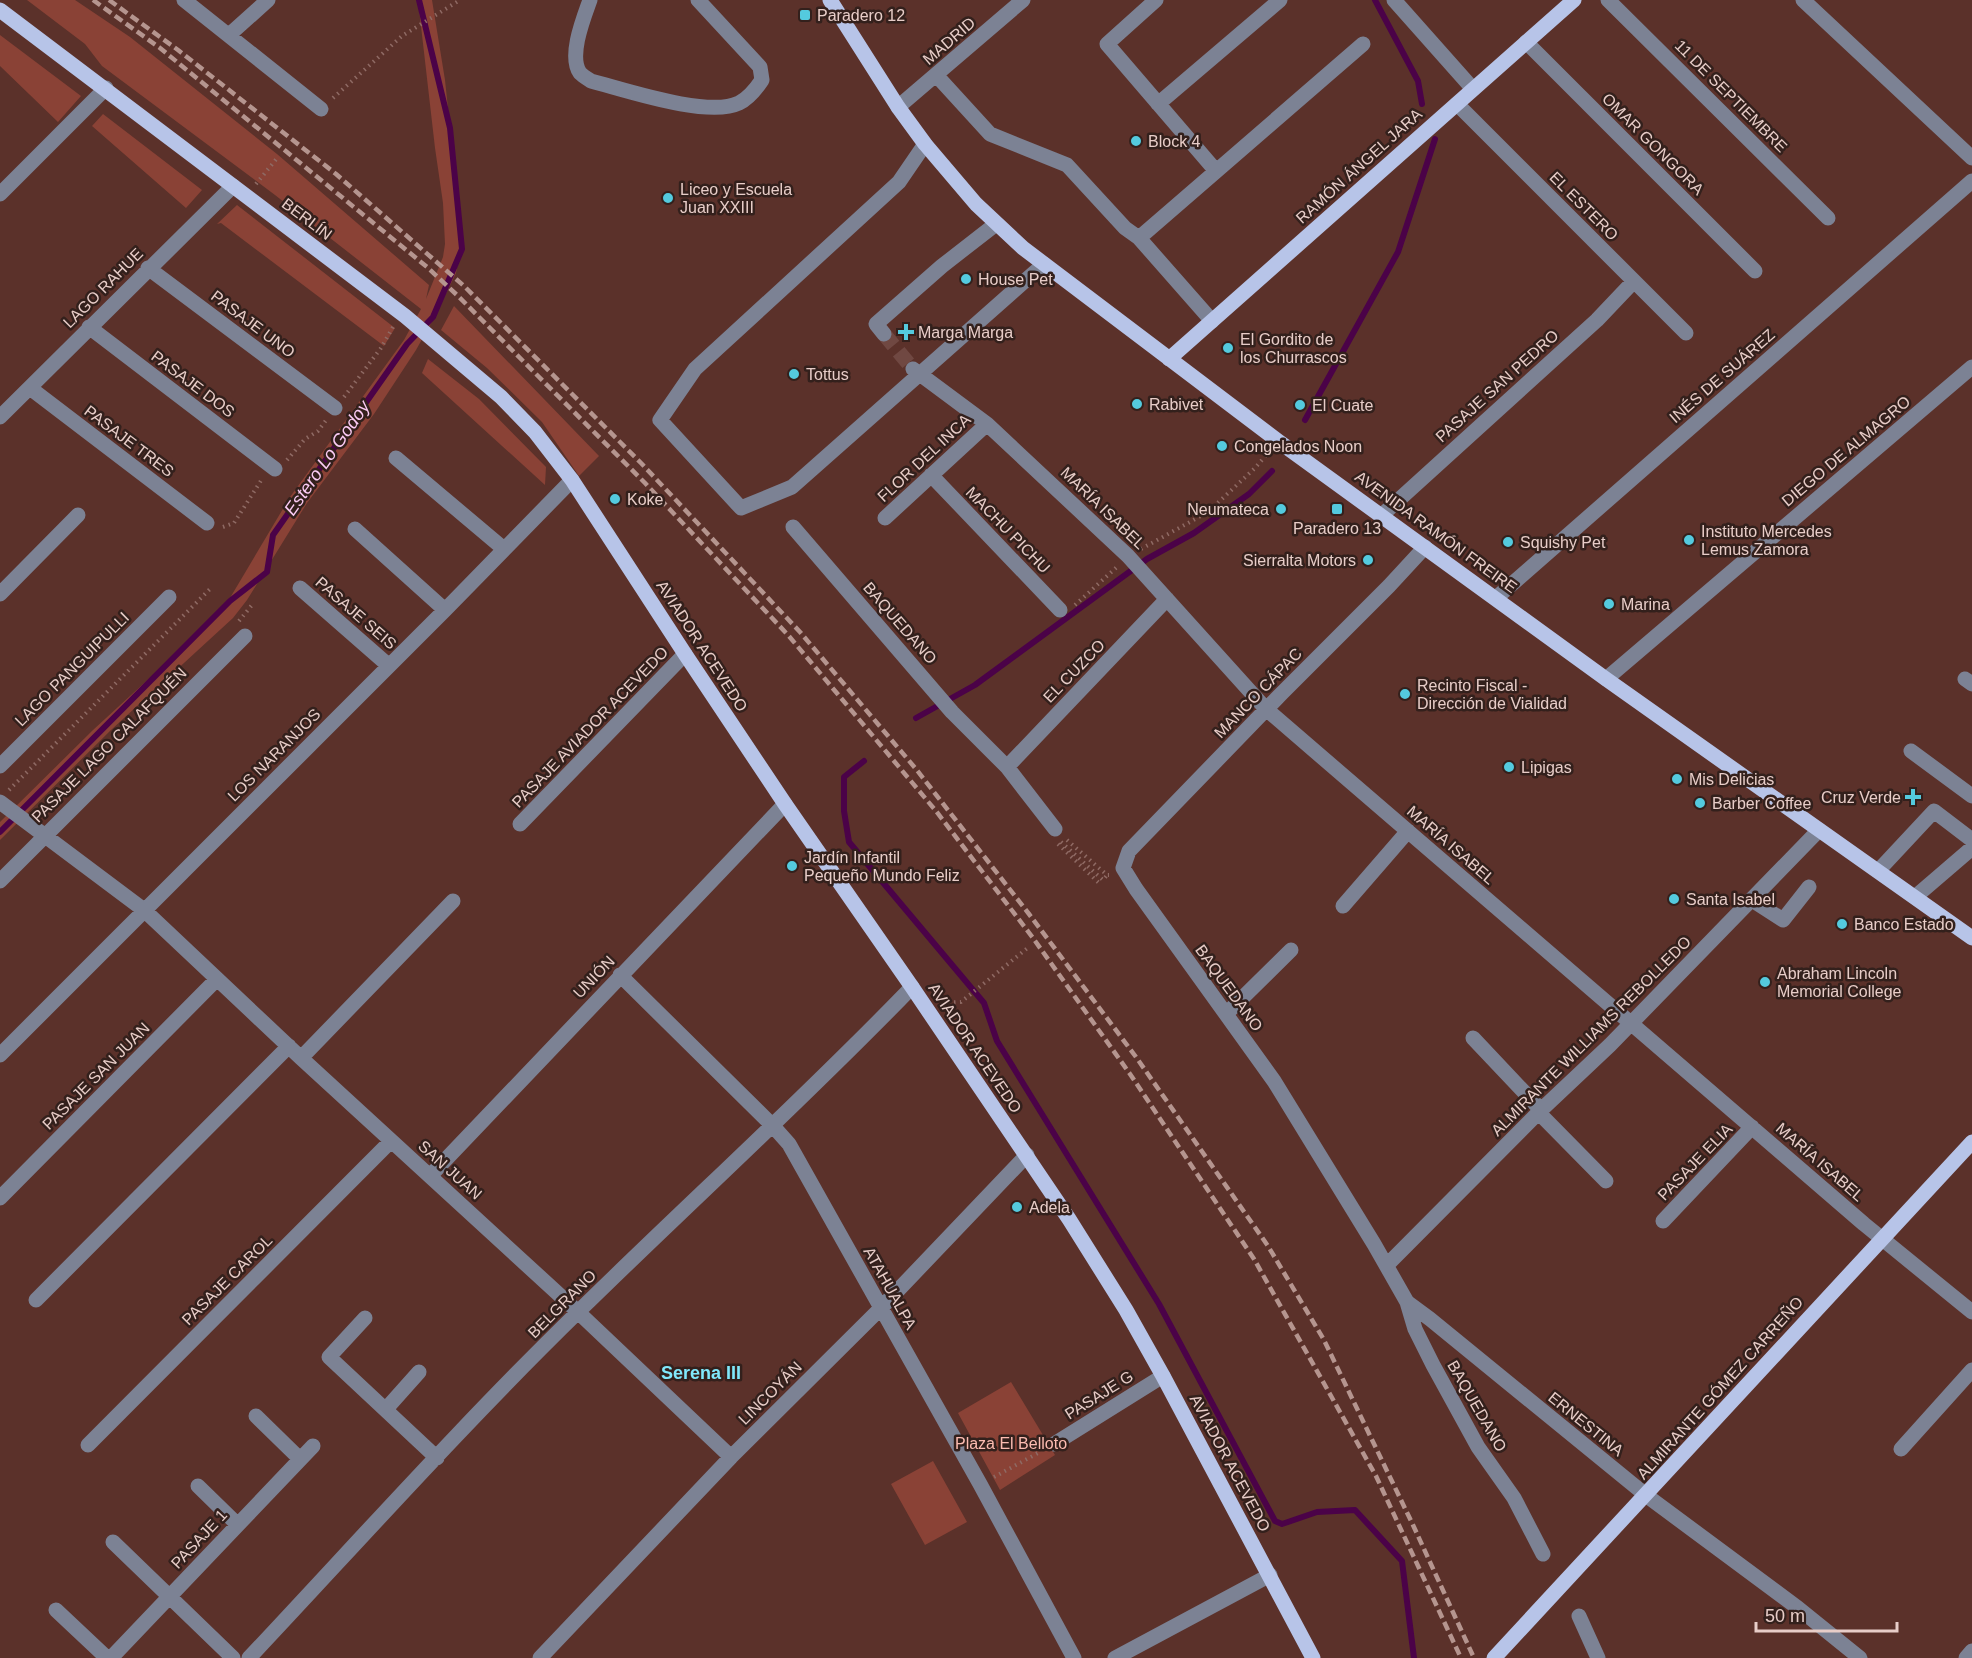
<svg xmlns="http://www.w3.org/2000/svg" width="1972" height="1658" viewBox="0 0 1972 1658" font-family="Arial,sans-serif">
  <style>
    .green { fill: #8a4236 }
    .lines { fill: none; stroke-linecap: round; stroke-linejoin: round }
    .stream { stroke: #4b0248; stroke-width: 6 }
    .minor-tunnel { stroke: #704842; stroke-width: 15; stroke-dasharray: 15 8; stroke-linecap: butt }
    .path { stroke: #8f6a64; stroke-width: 4; stroke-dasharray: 1.5 4.5; stroke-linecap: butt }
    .minor { stroke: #7c8294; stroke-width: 15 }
    .major { stroke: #b7c4e8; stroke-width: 15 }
    .rail { stroke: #b5958f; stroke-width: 4.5; stroke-dasharray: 9 4.5; stroke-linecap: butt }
    .poi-dot { fill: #54cade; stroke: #33201c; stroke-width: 2 }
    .labels { text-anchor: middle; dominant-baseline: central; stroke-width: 5; stroke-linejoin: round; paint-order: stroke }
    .poi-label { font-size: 16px; fill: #e8cdc8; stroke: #33201c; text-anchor: start }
    .street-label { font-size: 16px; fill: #e8cdc8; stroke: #33201c }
    .park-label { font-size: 16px; fill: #fcbcb1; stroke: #33201c }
    .water-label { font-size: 18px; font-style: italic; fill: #fbcbf4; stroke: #33201c }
    .neighbourhood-label { font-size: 18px; font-weight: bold; fill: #80e8fb; stroke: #33201c }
  </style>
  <rect width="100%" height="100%" fill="#5b312a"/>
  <path class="green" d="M27,0H75L130,37L277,154L429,285L426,299L443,257L445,244L443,203L435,148L418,0H432L445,80L462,240L456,273L435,316L416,350L374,414L307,503L247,600L233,618L111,730L0,840V822L93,730L179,651L227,603L290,497L404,340L421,309L275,195L102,66L85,44Z
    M0,35L81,96L58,122L0,66Z
    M103,114L202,190L186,208L92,126Z
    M237,205L395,328L384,346L221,223L217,224Z
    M454,306L599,456L579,476L542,422L487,368L441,330Z
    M428,359L479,399L546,467L545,485L422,373Z
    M1011,1382L1055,1455L1000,1490L958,1413Z
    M933,1461L967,1522L925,1545L891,1484Z"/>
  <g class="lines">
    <path class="stream" d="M1375,0L1418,81L1422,104
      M1305,420L1398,252L1435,139
      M916,718L975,685L1147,559L1194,533L1249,494L1272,471
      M864,761L844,777V811L849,842L984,1003L997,1041L1159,1304L1275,1521L1282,1524L1317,1512L1355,1510L1402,1561L1414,1658
      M0,832L230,601L267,572L273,535L407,344L433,317L462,249L450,128L419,0"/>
    <path class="minor-tunnel" d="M884,334L913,369"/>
    <path class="path" d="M333,98L402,36L460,0
      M256,184L278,157
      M344,397L381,348L393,327
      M287,460L305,439L318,431L327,419
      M223,527L234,523L262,479
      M1141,549L1208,512L1255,468L1268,453
      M1075,605L1118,566
      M239,621L252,605
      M9,790L210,589
      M1067,840L1107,875H1109
      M1061,842L1103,880L1107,875
      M1058,844L1099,883
      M942,1003L961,1002L1030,946
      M994,1477L1040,1452"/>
    <path class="minor" d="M184,0L321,109
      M590,0C584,17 568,56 580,73C583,76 588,79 591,81C626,90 708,118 739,103C749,98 756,89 762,80L760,67L698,0
      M1156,0L1107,44L1216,171
      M1394,0L1473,89
      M1608,0L1828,218
      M1803,0L1972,158
      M229,35L268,0
      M1526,42L1755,271
      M937,76L990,134L1067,165L1125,228L1139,238L1212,321
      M1158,104L1280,0
      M1457,104L1686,333
      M898,107L1023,0
      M925,144L899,182L695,369L660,420L741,508L792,487L1044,264
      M0,194L106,88
      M1139,238L1363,44
      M148,268L335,408
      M89,327L275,469
      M884,334L876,324L942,266L996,224
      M913,369L987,424L1128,556L1266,709L1864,1224L1972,1312
      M30,388L207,523
      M0,417L233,186
      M396,458L504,549
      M931,475L1060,610
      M1382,515L1597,320L1634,281
      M885,518L987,424
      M793,527L952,712L1007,767L1055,829
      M355,529L445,610
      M1425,547L1389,586L1282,693L1129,851L1123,868L1136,889L1274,1081L1374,1244L1407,1302L1415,1329L1433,1365L1478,1447L1514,1498L1543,1554
      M300,588L388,665
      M0,594L78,515
      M1496,598L1972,181
      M1606,679L1972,367
      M1965,679L1972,684
      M1911,751L1972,796
      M0,766L169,597
      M1007,767L1167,599
      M0,802L144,910L301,1058L578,1312L731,1457
      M520,824L685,654
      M1878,871L1934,811L1972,840
      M0,881L245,636
      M1915,897L1972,848
      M1752,900L1783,920L1809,887
      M1343,906L1408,831
      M620,975L773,1126L789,1144L980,1484L1074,1658
      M1226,1014L1291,950
      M1473,1038L1541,1110
      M0,1055L445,610L572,480
      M301,1058L453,901
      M1539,1113L1606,1181
      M430,1176L785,804
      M0,1198L217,979
      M1663,1221L1752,1127
      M1387,1265L1541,1110L1610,1045L1819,830
      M36,1300L289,1046
      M1407,1302L1430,1319L1647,1496L1798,1608L1860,1658
      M365,1318L329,1357L437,1458
      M386,1409L419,1372
      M256,1416L300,1459
      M1054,1444L1163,1376
      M88,1445L391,1141
      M1901,1449L1972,1370
      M198,1486L237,1524
      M113,1542L233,1658
      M56,1610L107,1658
      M1579,1616L1598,1658
      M111,1658L313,1446
      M249,1658C358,1542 465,1422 579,1311C690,1202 805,1098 912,987
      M540,1658L731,1457L881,1308L1027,1155
      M1115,1658L1270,1575
      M1966,1658L1972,1651"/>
    <path class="major" d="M830,0L898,107L925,144L976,204L1023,248L1278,441L1606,679L1972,938
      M0,10L405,316L501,397L535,432L572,480L685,654L785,804L912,987L1069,1219L1126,1310L1163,1376L1313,1658
      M1169,359L1574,0
      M1494,1658L1972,1142"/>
    <path class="rail" d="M93,0L160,48L427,267L458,296L645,483L788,635L936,811L1033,938L1130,1074L1254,1259L1376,1476L1461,1658
      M109,0L178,50L336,174L464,286L641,463L800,632L916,769L1029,914L1136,1057L1268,1246L1324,1340L1413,1525L1474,1658"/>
  </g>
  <g class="poi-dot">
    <rect x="799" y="9" width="12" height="12" rx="3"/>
    <circle cx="1136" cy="141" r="6"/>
    <circle cx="668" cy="198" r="6"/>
    <circle cx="966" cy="279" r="6"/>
    <path d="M903 323h6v6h6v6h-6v6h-6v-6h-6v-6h6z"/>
    <circle cx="1228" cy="348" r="6"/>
    <circle cx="794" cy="374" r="6"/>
    <circle cx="1137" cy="404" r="6"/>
    <circle cx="1300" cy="405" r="6"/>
    <circle cx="1222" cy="446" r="6"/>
    <circle cx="615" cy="499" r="6"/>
    <circle cx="1281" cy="509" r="6"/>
    <rect x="1331" y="503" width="12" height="12" rx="3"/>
    <circle cx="1689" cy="540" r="6"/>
    <circle cx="1508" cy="542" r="6"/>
    <circle cx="1368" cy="560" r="6"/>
    <circle cx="1609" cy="604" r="6"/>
    <circle cx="1405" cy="694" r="6"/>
    <circle cx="1509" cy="767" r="6"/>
    <circle cx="1677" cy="779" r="6"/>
    <path d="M1910 788h6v6h6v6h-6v6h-6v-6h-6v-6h6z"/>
    <circle cx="1700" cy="803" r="6"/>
    <circle cx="792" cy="866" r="6"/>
    <circle cx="1674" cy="899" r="6"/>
    <circle cx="1842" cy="924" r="6"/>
    <circle cx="1765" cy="982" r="6"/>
    <circle cx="1017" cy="1207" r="6"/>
  </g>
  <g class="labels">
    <g class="poi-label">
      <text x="817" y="15">Paradero 12</text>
      <text x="1148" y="141">Block 4</text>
      <text x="680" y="189">Liceo y Escuela<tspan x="680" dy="18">Juan XXIII</tspan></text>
      <text x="978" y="279">House Pet</text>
      <text x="918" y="332">Marga Marga</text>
      <text x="1240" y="339">El Gordito de<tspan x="1240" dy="18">los Churrascos</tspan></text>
      <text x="806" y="374">Tottus</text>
      <text x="1149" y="404">Rabivet</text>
      <text x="1312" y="405">El Cuate</text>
      <text x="1234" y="446">Congelados Noon</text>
      <text x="627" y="499">Koke</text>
      <text x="1269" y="509" text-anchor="end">Neumateca</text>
      <text x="1337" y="528" text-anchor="middle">Paradero 13</text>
      <text x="1701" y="531">Instituto Mercedes<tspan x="1701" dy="18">Lemus Zamora</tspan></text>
      <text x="1520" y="542">Squishy Pet</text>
      <text x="1356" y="560" text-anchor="end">Sierralta Motors</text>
      <text x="1621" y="604">Marina</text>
      <text x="1417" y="685">Recinto Fiscal -<tspan x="1417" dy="18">Dirección de Vialidad</tspan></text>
      <text x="1521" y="767">Lipigas</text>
      <text x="1689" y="779">Mis Delicias</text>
      <text x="1901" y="797" text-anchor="end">Cruz Verde</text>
      <text x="1712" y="803">Barber Coffee</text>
      <text x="804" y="857">Jardín Infantil<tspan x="804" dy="18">Pequeño Mundo Feliz</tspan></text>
      <text x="1686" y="899">Santa Isabel</text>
      <text x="1854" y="924">Banco Estado</text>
      <text x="1777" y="973">Abraham Lincoln<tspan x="1777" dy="18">Memorial College</tspan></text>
      <text x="1029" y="1207">Adela</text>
    </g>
    <g class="street-label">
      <text transform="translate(949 41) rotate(-41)">MADRID</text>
      <text transform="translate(1731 96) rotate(45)">11 DE SEPTIEMBRE</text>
      <text transform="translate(1653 144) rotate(45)">OMAR GONGORA</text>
      <text transform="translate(1359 166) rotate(-42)">RAMÓN ÁNGEL JARA</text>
      <text transform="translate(1584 206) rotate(45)">EL ESTERO</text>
      <text transform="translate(307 219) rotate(37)">BERLÍN</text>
      <text transform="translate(103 288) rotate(-45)">LAGO RAHUE</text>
      <text transform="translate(253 324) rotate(37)">PASAJE UNO</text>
      <text transform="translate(1722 376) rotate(-41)">INÉS DE SUÁREZ</text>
      <text transform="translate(193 384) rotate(37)">PASAJE DOS</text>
      <text transform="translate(1497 386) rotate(-42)">PASAJE SAN PEDRO</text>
      <text transform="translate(129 441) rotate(37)">PASAJE TRES</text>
      <text transform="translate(1846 451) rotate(-40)">DIEGO DE ALMAGRO</text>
      <text transform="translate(924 458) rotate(-43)">FLOR DEL INCA</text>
      <text transform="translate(1103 508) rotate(44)">MARÍA ISABEL</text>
      <text transform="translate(1008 530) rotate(46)">MACHU PICHU</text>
      <text transform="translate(1436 532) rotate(36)">AVENIDA RAMÓN FREIRE</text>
      <text transform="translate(356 613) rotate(41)">PASAJE SEIS</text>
      <text transform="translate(900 623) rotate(49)">BAQUEDANO</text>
      <text transform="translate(702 646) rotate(57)">AVIADOR ACEVEDO</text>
      <text transform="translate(72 669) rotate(-45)">LAGO PANGUIPULLI</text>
      <text transform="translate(1074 671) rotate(-46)">EL CUZCO</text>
      <text transform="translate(1258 693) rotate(-46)">MANCO CÁPAC</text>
      <text transform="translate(590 727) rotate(-46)">PASAJE AVIADOR ACEVEDO</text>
      <text transform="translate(109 745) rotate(-45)">PASAJE LAGO CALAFQUÉN</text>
      <text transform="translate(274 755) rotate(-45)">LOS NARANJOS</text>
      <text transform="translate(1451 845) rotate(41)">MARÍA ISABEL</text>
      <text transform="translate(594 977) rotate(-46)">UNIÓN</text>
      <text transform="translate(1229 988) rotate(54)">BAQUEDANO</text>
      <text transform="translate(1591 1036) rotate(-45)">ALMIRANTE WILLIAMS REBOLLEDO</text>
      <text transform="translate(975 1048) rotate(56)">AVIADOR ACEVEDO</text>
      <text transform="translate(96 1076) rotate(-45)">PASAJE SAN JUAN</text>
      <text transform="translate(1695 1162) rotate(-46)">PASAJE ELIA</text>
      <text transform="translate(1820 1162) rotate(41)">MARÍA ISABEL</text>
      <text transform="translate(450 1170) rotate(42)">SAN JUAN</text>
      <text transform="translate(227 1280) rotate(-45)">PASAJE CAROL</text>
      <text transform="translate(890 1288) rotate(61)">ATAHUALPA</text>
      <text transform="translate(562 1304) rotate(-45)">BELGRANO</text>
      <text transform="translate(1720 1388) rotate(-48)">ALMIRANTE GÓMEZ CARREÑO</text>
      <text transform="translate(770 1393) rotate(-45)">LINCOYÁN</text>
      <text transform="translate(1099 1395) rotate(-32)">PASAJE G</text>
      <text transform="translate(1477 1406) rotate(60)">BAQUEDANO</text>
      <text transform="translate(1586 1424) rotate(39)">ERNESTINA</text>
      <text transform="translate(1230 1463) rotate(62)">AVIADOR ACEVEDO</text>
      <text transform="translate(199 1539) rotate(-47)">PASAJE 1</text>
    </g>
    <g class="park-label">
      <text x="1011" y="1443">Plaza El Belloto</text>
    </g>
    <g class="water-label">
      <text transform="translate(327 458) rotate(-55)">Estero Lo Godoy</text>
    </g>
    <g class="neighbourhood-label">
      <text x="701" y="1373">Serena III</text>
    </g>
  </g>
  <path d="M1756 1622v9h141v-9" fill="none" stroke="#e8cdc8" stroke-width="3"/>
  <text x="1765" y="1622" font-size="18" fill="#e8cdc8" stroke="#33201c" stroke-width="4.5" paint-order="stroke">50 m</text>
</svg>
